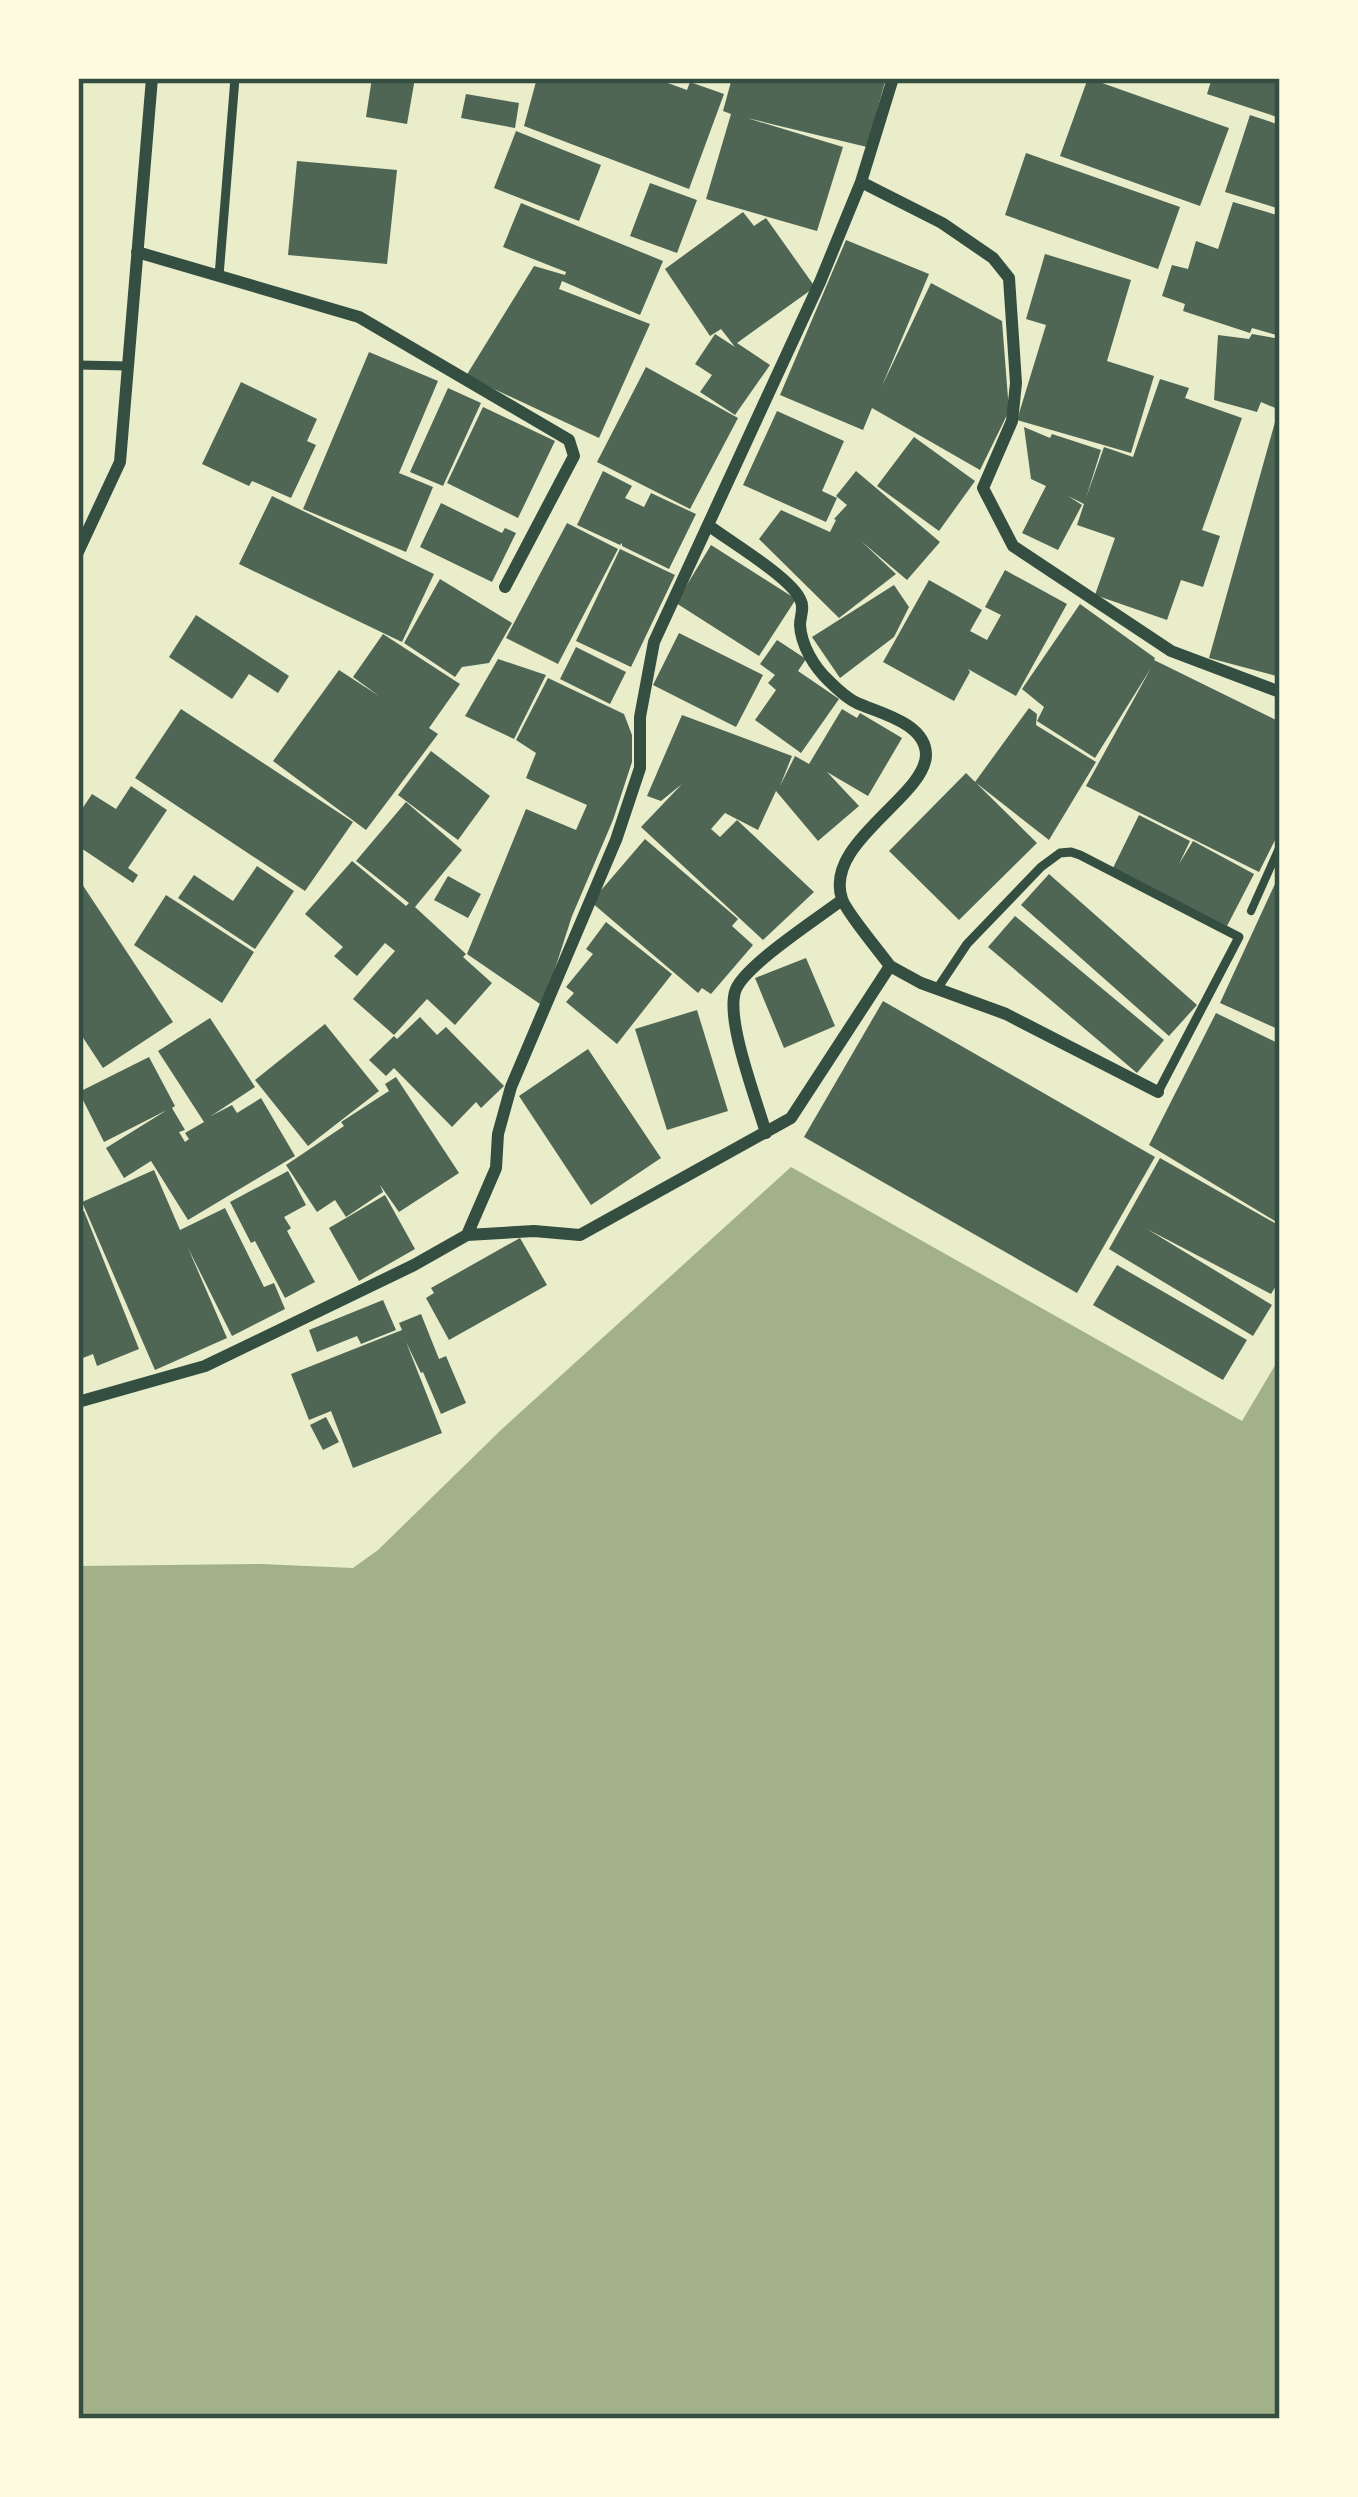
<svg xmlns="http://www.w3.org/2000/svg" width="1358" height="2497" viewBox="0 0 1358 2497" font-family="'Crimson Pro',serif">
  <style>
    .water { fill: #a3b18a }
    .building { fill: #4f6655 }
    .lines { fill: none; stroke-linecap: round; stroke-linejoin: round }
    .path { stroke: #344e41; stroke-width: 8 }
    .service { stroke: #344e41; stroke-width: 9 }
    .minor { stroke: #344e41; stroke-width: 12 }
    .neatline { fill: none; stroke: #344e41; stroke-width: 4.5 }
  </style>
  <rect width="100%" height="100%" fill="#e9edc9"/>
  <path class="water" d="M791,1167L1242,1421L1280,1357V2419H78V1566L261,1564L353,1568L378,1550L502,1429Z"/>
  <path class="building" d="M372,78H415L407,124L366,117Z
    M537,78H654L687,90L690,82L724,94L689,189L524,126Z
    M732,78H886L867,147L747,118L843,147L817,231L706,199L731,114L723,111Z
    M1088,78L1229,128L1200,206L1060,156Z
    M1212,78H1280V118L1207,94Z
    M466,94L519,103L515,128L461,118Z
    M1250,115L1280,125V209L1225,192Z
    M516,131L601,165L579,221L494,188Z
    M1026,153L1180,207L1158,269L1005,215Z
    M297,161L397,170L387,264L288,255Z
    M650,183L697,200L677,253L630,236Z
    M1233,202L1280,216V336L1252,328L1250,333L1183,311L1185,304L1162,296L1172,265L1188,269L1196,241L1218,249Z
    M521,203L663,261L640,315L562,281L559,289L650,324L599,438L466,376L534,266L565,275L566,272L503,247Z
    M743,212L754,226L766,218L815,287L737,343L770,365L735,415L700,392L712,375L695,364L715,334L735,347L721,329L710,336L665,269Z
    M846,240L929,274L882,386L931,283L1002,321L1009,411L980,470L872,408L863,430L780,395Z
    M1045,254L1131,280L1107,361L1154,376L1131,453L1017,420L1046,325L1026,319Z
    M1252,334L1280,339V410L1261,402L1257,412L1214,400L1218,335L1249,339Z
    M369,352L438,381L399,473L433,487L406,552L303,509Z
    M646,367L738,418L690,509L597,462Z
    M1160,379L1189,388L1185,398L1242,418L1202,530L1220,536L1203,587L1181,580L1167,620L1095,595L1115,538L1077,525L1084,504L1068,496L1082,505L1058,550L1022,533L1046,486L1031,479L1024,427L1050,438L1052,434L1101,450L1086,498L1104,447L1133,457Z
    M241,382L317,419L307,441L316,445L291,498L252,481L249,486L202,464Z
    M448,388L481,403L443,486L410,472Z
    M483,407L555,441L518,518L447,483Z
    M777,411L844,441L822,491L837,498L826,522L743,485Z
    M1275,422L1280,424V677L1209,658Z
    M914,437L975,481L939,531L877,486Z
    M603,471L632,486L625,498L644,507L651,493L696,514L669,569L622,546V543L620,545L577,525Z
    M856,471L940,542L907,580L861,541L896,574L839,618L759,539L781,510L830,532L836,520L834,519L847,505L836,496Z
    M272,496L434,574L402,642L239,564Z
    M441,503L502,533L505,528L516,533L492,582L420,547Z
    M567,523L618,549L558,664L506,638Z
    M711,545L796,599L759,656L676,603Z
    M620,549L675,575L631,667L576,641Z
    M1005,570L1067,604L1016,696L968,669L970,672L954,701L883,662L929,580L982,610L970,631L987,640L1001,615L985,607Z
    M440,579L512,623L489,663L462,667L455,677L404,643Z
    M894,585L909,607L894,637L840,678L812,637Z
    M1080,604L1155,658L1154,660L1280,722V830L1259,872L1086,786L1151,668L1095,758L1037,721L1044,707L1022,689Z
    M196,615L289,676L278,693L249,674L232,699L169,657Z
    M679,633L763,675L736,727L653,685Z
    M383,634L460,684L429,728L438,734L366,830L273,761L339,670L379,696L353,677Z
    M777,640L806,659L798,671L839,699L801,753L755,720L776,690L768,683L775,675L760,664Z
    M576,647L626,672L610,704L560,679Z
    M498,659L546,675L514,739L465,716Z
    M548,678L624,714L632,735V762L613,820L572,916L543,1006L467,954L526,809L576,830L587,805L526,778L536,753L516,740Z
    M1029,708L1037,714L1036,725L1096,762L1049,840L975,782Z
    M181,709L353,822L305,891L135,778Z
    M842,709L857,718L860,713L902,738L868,796L827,772L859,806L818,841L776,791L758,830L725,813L711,829L720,837L737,820L814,892L763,940L641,827L682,784L661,801L647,796L682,715L792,756L780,786L795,756L809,764Z
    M431,751L490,796L458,840L398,795Z
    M966,773L1037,843L959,920L889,851Z
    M131,786L167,810L128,868L138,875L133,883L78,846V815L92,794L116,809Z
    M406,802L462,850L415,907L466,954L463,957L492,983L455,1025L427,999L394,1035L353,999L395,951L385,943L357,976L334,956L343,947L305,914L352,861L406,906L409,903L356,861Z
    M1139,815L1190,841L1179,864L1193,841L1254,874L1227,926L1113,868Z
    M645,839L738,919L732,926L753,945L711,994L702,988L698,993L591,902Z
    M257,866L294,891L255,949L178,898L194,875L233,901Z
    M1280,873V1030L1220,1003Z
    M1049,874L1197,1005L1169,1036L1021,905Z
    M448,876L481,894L468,918L434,900Z
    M78,878L173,1022L103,1068L78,1030Z
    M166,895L254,952L222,1003L134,945Z
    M1015,916L1164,1040L1137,1073L988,947Z
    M606,922L672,974L617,1044L566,1002L574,993L566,987L593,954L586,949Z
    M806,958L835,1026L784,1048L755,978Z
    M883,1001L1155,1157L1077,1293L804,1137Z
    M697,1010L728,1111L667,1130L635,1029Z
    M1216,1013L1280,1044V1224L1149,1145Z
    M420,1017L437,1035L446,1027L504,1086L481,1108L476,1102L452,1127L394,1068L386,1076L369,1060L394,1036L397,1039Z
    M210,1018L255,1087L211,1116L232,1105L237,1113L261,1098L295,1156L188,1220L151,1161L124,1178L106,1148L167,1110L104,1142L79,1092L149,1057L175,1106L172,1108L185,1130L179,1132L185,1142L189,1139L185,1133L204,1122L158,1051Z
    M325,1024L379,1091L308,1146L255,1080Z
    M588,1049L661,1158L591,1205L519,1096Z
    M396,1077L459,1173L399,1212L380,1185L383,1192L346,1217L335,1200L317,1212L286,1165L344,1126L341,1122L389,1091L385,1084Z
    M1160,1158L1280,1226V1279L1271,1294L1147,1229L1272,1305L1253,1336L1109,1249Z
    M154,1170L180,1230L225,1208L264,1287L274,1283L285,1309L232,1336L188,1248L227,1338L155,1370L82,1202Z
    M288,1171L306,1205L284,1217L291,1228L287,1231L315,1282L285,1298L255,1241L251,1243L230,1202Z
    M385,1195L415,1249L359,1281L329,1228Z
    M84,1211L139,1349L97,1366L93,1354L78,1360V1213Z
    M520,1238L547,1285L449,1340L426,1298L434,1293L431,1288Z
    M1117,1265L1247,1340L1223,1380L1093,1305Z
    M383,1300L396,1330L361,1344L357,1336L317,1352L309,1330Z
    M421,1314L439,1359L446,1356L466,1403L441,1414L423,1372L421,1373L406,1342L442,1433L353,1468L331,1411L309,1420L291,1374L402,1330L399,1323Z
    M326,1417L339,1442L323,1450L310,1425Z"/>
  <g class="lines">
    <path class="path" d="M1251,911L1280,846"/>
    <path class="service" d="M219,276L235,78
      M78,365L128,366
      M937,989L967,944L1041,867L1060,853L1071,852L1080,855L1239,937L1158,1092"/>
    <path class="minor" d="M861,182L942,223L993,258L1009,278L1016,383L1012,421L983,488L1013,546L1171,651L1280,692
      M137,252L359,317L569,440L574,456L505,587
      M708,525C729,541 790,577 800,599C805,608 800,616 800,625C801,645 814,667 829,681C837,689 846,698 857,703C879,713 926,723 926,755C925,797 823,843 842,899C846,912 880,952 890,966
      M78,552L120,462L152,78
      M766,1133C757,1101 724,1017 736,989C746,965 818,918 842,900
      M467,1235L534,1231L580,1235L791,1118L890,966L921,983L1006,1014L1158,1092
      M78,1402L205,1366L414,1265L467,1235L496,1168L498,1134L511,1087L616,840L640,768V717L654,642L820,282L861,182L893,78"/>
  </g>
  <rect width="1358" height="2497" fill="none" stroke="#fefae0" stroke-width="162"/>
  <rect x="81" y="81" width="1196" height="2335" class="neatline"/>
</svg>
